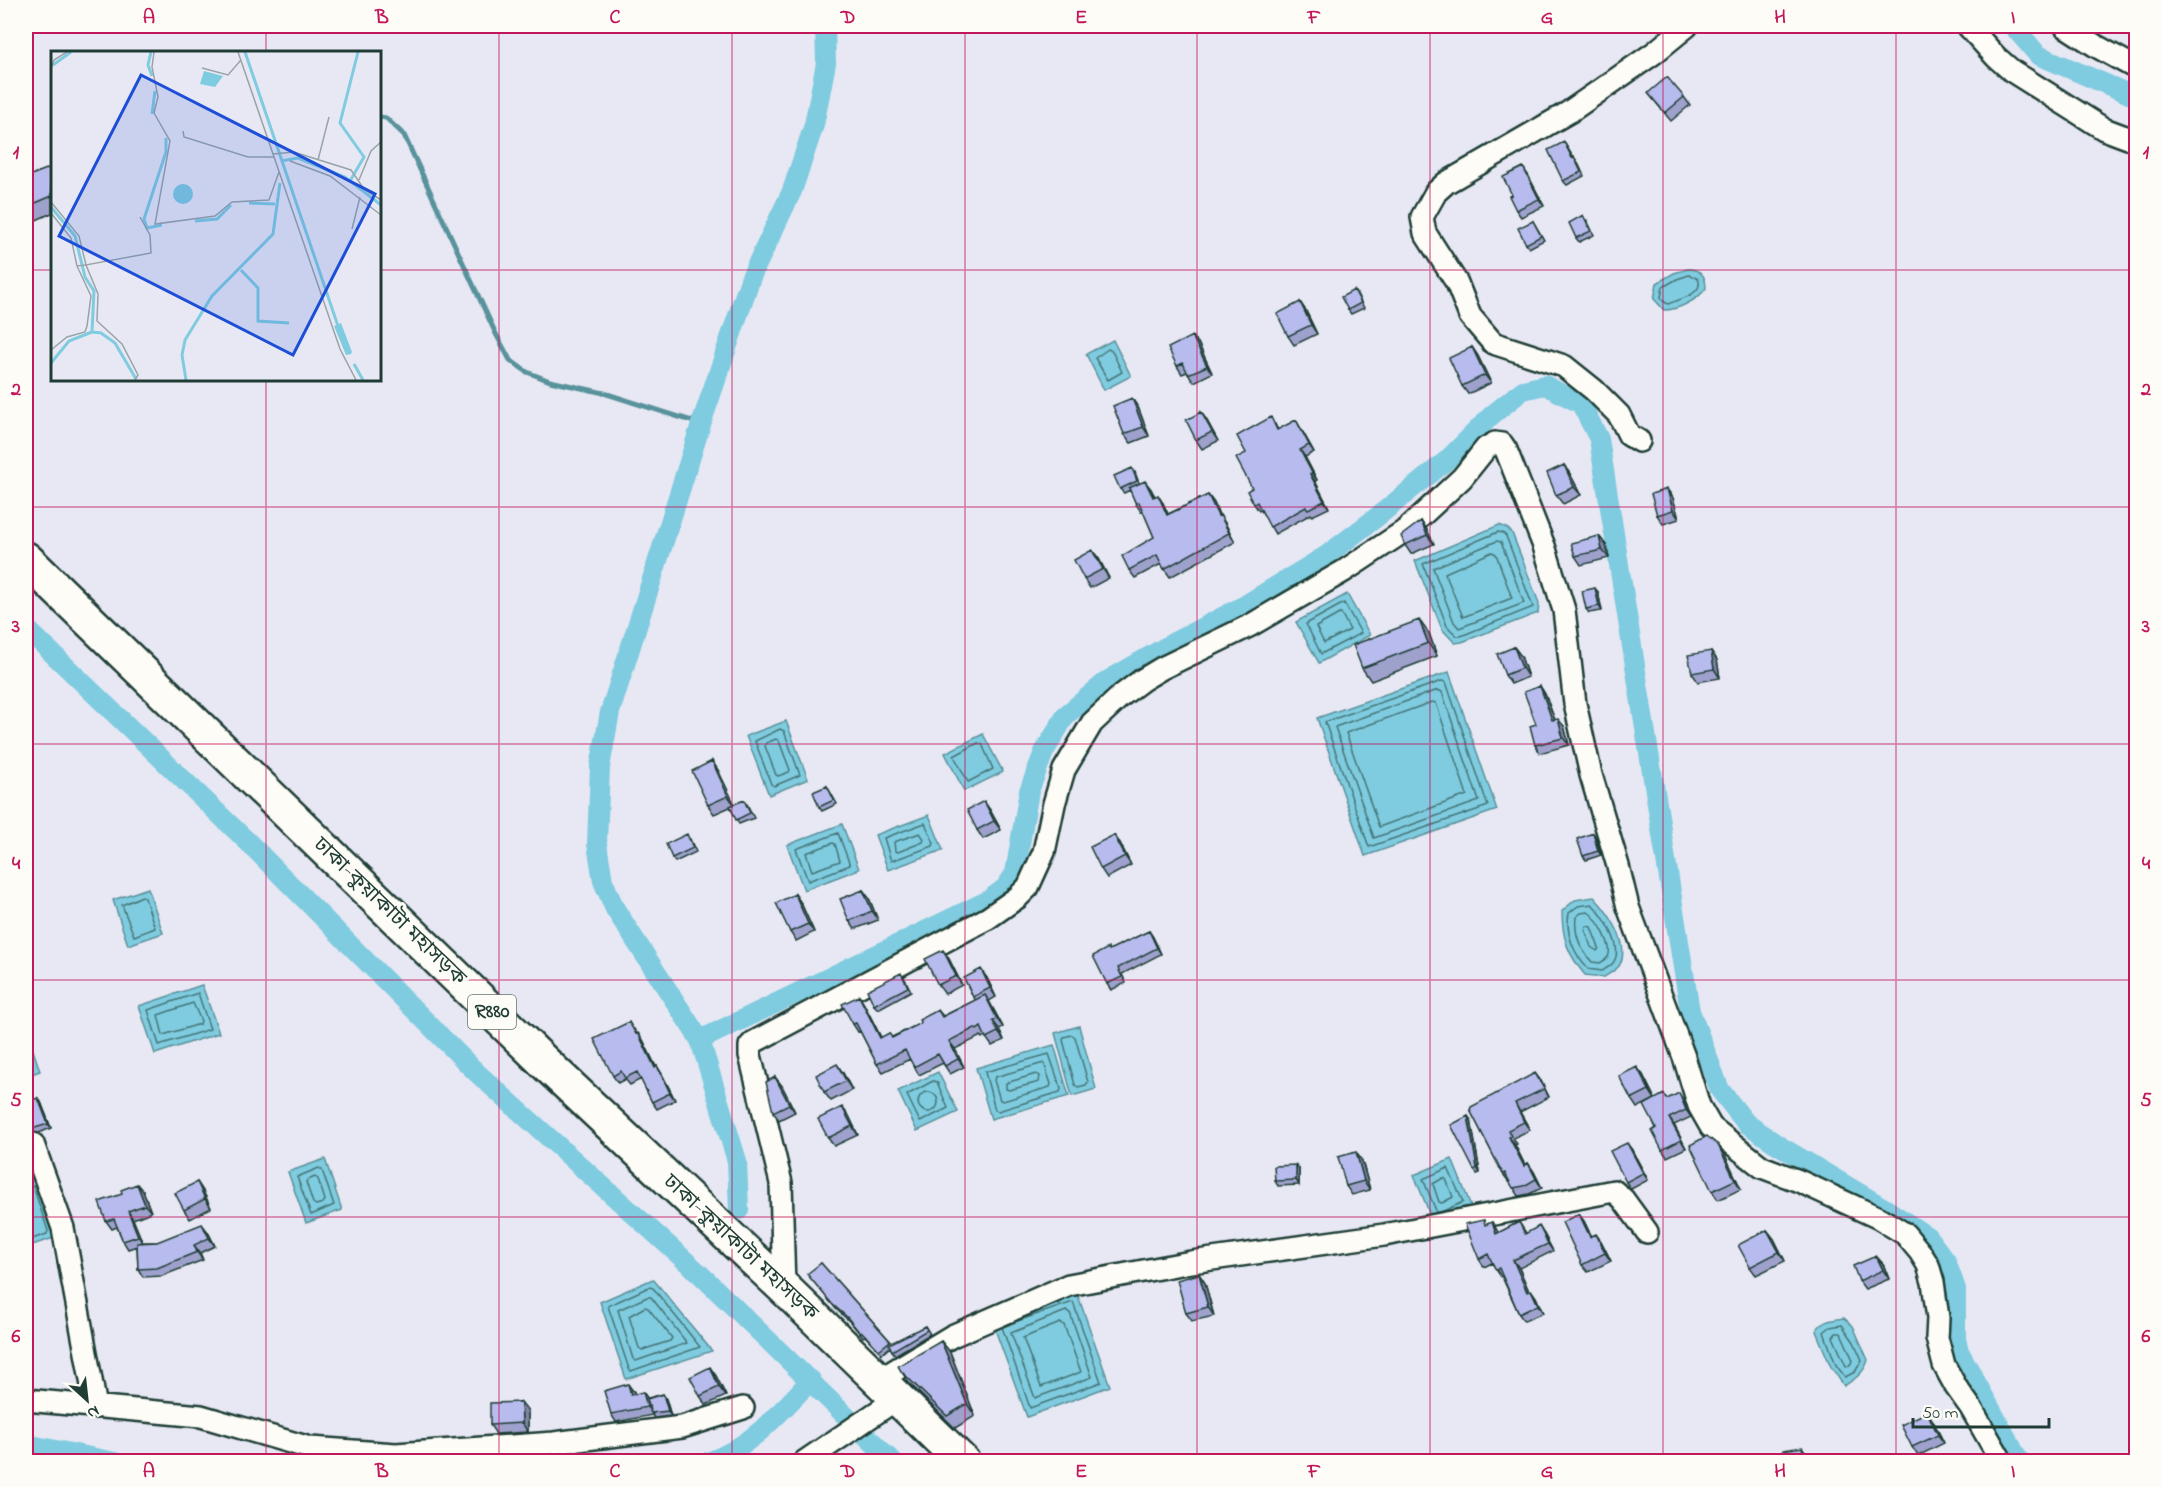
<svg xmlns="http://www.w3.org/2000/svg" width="2162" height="1487" viewBox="0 0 2162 1487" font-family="'Indie Flower','Noto Sans Bengali',sans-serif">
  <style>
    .water { fill: #7fcbdf; stroke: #59929b; stroke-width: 1.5 }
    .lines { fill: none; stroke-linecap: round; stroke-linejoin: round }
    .shore { stroke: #457678; stroke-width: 1.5 }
    .stream { stroke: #59929b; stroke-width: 5 }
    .canal { stroke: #7fcbdf; stroke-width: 20 }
    .minor-casing { stroke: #1f3d34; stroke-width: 26 }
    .primary-casing { stroke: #1f3d34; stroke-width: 38 }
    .minor { stroke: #fdfcf7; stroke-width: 21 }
    .primary { stroke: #fdfcf7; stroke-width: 33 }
    .wall { fill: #9ea1cc; stroke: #1f3d34; stroke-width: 1.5 }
    .shaded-wall { fill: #8183a6; stroke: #1f3d34; stroke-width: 1.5 }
    .building { fill: #b8bbed; stroke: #1f3d34; stroke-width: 1.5 }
    .grid { fill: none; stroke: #c2185b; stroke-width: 1.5; stroke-opacity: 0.55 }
    .labels { text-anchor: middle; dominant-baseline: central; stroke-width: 6; stroke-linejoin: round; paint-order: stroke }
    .shield { fill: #fdfcf7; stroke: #62766e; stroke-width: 1.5 }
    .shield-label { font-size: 20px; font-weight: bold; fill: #1f3d34 }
    .street-label { font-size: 21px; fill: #1f3d34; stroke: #fdfcf7 }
    .inset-river { fill: none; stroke: #7fcbdf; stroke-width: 3 }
    .inset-road { fill: none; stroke: #98a4a7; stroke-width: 1.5 }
    .view { fill: #1d4ed8; fill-opacity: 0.15; stroke: #1d4ed8; stroke-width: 3 }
    .inset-edge { fill: none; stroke: #1f3d34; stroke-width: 3 }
    .neatline { fill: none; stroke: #c2185b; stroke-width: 2 }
    .grid-label { font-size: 20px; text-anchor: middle; font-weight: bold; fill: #c2185b }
  </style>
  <rect width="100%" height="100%" fill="#e8e8f4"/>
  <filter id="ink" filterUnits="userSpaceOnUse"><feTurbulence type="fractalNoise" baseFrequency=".0167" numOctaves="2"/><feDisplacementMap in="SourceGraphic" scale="12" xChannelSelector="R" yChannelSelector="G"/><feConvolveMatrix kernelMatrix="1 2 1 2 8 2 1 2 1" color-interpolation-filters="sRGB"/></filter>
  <g filter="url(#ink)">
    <path class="water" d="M1688,269C1700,269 1706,276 1706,288C1698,300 1678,310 1664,310L1654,299L1657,283L1674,273Z
      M1113,340L1131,376L1104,390L1086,354Z
      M1499,525L1507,528L1512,533L1539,603L1538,613L1462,642L1455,643L1442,629L1415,561Z
      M1347,594L1370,635L1319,663L1296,622Z
      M1449,672L1497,810L1365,856L1317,718Z
      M786,721L808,779L769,795L746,736Z
      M983,734L1003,772L964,791L945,753Z
      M929,815L943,850L888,870L875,835Z
      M842,824L859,869L804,890L787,845Z
      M148,888L163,933L128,945L113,900Z
      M1594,897C1608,912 1632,944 1619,966C1616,970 1609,974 1604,977L1585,975C1568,954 1562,939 1562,911L1575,900Z
      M202,985L219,1033L155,1054L139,1006Z
      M1079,1026L1096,1089L1072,1096L1055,1033Z
      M30,1041L40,1071L26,1076V1042Z
      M1054,1045L1069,1096L991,1119L976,1068Z
      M938,1072L958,1112L917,1131L898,1091Z
      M325,1159L342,1210L306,1223L288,1172Z
      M1452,1159L1471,1206L1433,1222L1414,1175Z
      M36,1176L57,1237L26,1247V1180Z
      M653,1279L712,1351L626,1379L600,1302Z
      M1077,1293L1110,1386L1027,1417L993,1324Z
      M1844,1318L1853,1326L1868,1360C1864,1373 1855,1379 1844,1386L1831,1367L1816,1331C1822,1320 1833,1320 1844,1318Z"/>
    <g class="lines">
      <path class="shore" d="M1689,275L1698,278C1705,294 1680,299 1668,304L1663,301L1661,297L1663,287L1677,279Z
        M1108,349L1112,351L1122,372L1108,380L1095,358Z
        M1498,532L1503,533L1506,536L1533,607L1461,636H1457L1447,626L1423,564Z
        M1497,541L1501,542L1524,603L1459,628L1454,622L1433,568Z
        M1492,552L1496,554L1512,598L1463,617L1445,573Z
        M1344,603L1361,633L1321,654L1306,624Z
        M1341,613L1350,630L1324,643L1316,627Z
        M1442,681L1446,682L1488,806L1369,847L1325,722Z
        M1438,690L1442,692L1479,801L1374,838L1335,727Z
        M1432,702L1436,703L1467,795L1379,827L1346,733Z
        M780,729L784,731L800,775L774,786L771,784L755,741Z
        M776,739L779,741L790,770L789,772L778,776L776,775L765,746L766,743Z
        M978,743L982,744L993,769L968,782L954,756Z
        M925,823L934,843L933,846L891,861L884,838Z
        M838,833L850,865L808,881L796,849Z
        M920,833L924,839L923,842L898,852L895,851L894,842Z
        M833,843L835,844L840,861L812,871L806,853Z
        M142,896L145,898L155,928L134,936L122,905Z
        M1592,904C1603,915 1625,947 1613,963C1611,966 1605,969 1602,971L1588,969C1574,954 1565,934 1569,913L1578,906Z
        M1588,912C1597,918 1614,946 1608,957C1606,960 1603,961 1600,963L1592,962C1581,950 1574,934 1576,917L1581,913Z
        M1587,926L1591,927L1599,948L1597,951L1591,947L1585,929Z
        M198,993L210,1029L159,1045L148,1010Z
        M193,1003L201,1021L200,1024L163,1035L158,1015Z
        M1072,1035L1075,1037L1088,1082L1086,1085L1078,1087L1075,1085L1063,1040L1064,1037Z
        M1049,1054L1061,1089L1060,1092L998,1111L995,1110L985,1072Z
        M1044,1063L1051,1084L1050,1087L1003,1101L1000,1100L994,1080L995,1077Z
        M1036,1074L1040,1076L1039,1082L1009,1090L1006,1089V1083Z
        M933,1081L937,1082L948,1108L920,1122L907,1095Z
        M918 1102a10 10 0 1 1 20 0a10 10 0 1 1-20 0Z
        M319,1168L322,1170L334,1205L311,1215L297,1177Z
        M315,1177L318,1179L325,1200L323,1203L316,1205L313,1203L306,1182L308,1180Z
        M1443,1178L1446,1179L1453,1197L1442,1203L1439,1202L1433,1184Z
        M26,1185L33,1186L48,1231L47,1234L26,1241
        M1437,1213L1423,1179L1448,1168L1463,1202L1441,1212
        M649,1287L653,1288L700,1347L631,1371L629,1369L608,1306Z
        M647,1297H651L687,1343L636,1361L633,1359L618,1310Z
        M645,1307L648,1308L672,1338L670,1341L642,1350L639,1348L629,1316Z
        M1066,1311L1070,1313L1092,1377L1035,1398L1011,1333Z
        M1060,1323L1064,1325L1081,1372L1041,1387L1023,1338Z
        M1842,1325L1854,1342L1862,1360L1855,1372L1845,1377L1836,1365L1824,1332L1830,1327Z
        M1002,1327L1030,1408L1101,1382L1073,1302L1009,1324
        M1836,1333H1841L1853,1360L1849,1366H1846L1833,1337Z"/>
      <path class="stream" d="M380,117L386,118L404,135L495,332L510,360L527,372L550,381L604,393L701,424"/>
      <path class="canal" d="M2013,26L2038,55L2136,97
        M26,628L250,844L476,1072L700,1274L893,1462
        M700,1040L989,900L1006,887L1015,873L1029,791L1044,752L1066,715L1107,681L1176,641L1245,605L1327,555L1377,517L1446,461L1492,415L1523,390L1545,385L1581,404L1599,439L1690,1011L1720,1090L1746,1123L1775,1143L1886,1209L1927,1236L1946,1261L1956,1289V1339L1959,1351L2020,1462
        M739,1210L737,1161L700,1040L615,909L603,881L597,844L600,767L610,712L701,424L751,277L792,191L814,125L826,63L825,26
        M26,1444L115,1462
        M708,1462C752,1447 780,1412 811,1380"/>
      <g class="minor-casing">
        <path id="minor" d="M1968,26L1996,57L2012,71L2104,129L2136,141
          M2065,26L2096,46L2136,68
          M1639,441L1629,435L1619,415L1594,390L1564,366L1493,343L1470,316L1457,283L1425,233L1422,217L1436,192L1446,183L1569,112L1654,53L1687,26
          M33,1144L63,1228L96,1407
          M784,1288L781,1183L750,1055V1046L754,1042L988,918L1018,897L1028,887L1044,852L1054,804L1064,770L1092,723L1122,695L1142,680L1162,668L1251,625L1344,571L1406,530L1462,478L1486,448L1495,443L1502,444L1506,450L1544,546L1564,610L1575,704L1591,775L1618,866L1628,907L1684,1057L1699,1106L1711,1127L1762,1167L1799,1181L1879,1218L1905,1234L1920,1252L1928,1265L1933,1282L1938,1318L1937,1338L1944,1365L1956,1387L1971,1408L2002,1462
          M879,1380L952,1336L1069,1285L1191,1262L1384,1235L1614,1191L1623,1199L1647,1232
          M26,1400L201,1416L310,1448L396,1454L554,1443L682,1427L743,1408
          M804,1462L898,1398"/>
      </g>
      <g class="primary-casing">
        <path id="primary" d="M26,559L545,1063L784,1288L963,1462"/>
      </g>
      <use href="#minor" class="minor"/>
      <use href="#primary" class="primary"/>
    </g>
    <path class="wall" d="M1648,93L1684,97L1690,105L1671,121Z
      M1564,142L1573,157H1574L1577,161L1584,176L1567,185L1563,181Z
      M52,167V213L34,221L26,209V177Z
      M1528,175L1544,206L1521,217L1516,210L1512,195Z
      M1587,220L1594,235L1579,242L1576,238Z
      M1533,221L1544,240L1529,248L1526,244Z
      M1357,294L1364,308L1351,314L1348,310Z
      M1300,302L1306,311L1317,334L1294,345L1288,336Z
      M1198,343L1212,373L1194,382L1187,372L1182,374L1177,366Z
      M1472,347L1478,356L1491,383L1468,394L1462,386Z
      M1138,407L1149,436L1131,443L1124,434Z
      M1201,412L1207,421L1218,441L1202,449L1196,440Z
      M1296,420L1300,427L1314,452L1305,457L1317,480L1315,481L1329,508L1312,516L1311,514L1275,534L1261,510L1259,511L1254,504L1246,453L1275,424L1278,430Z
      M1564,465L1570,474L1581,495L1563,504L1556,495Z
      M1135,472L1139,483L1151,489L1155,496L1163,503L1168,514L1208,495L1214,503L1219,515L1225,523L1235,542L1170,577L1161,564L1135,578L1129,570L1154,537L1143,511L1141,512L1136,504L1130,490L1124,493L1120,489Z
      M1667,489L1673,498L1679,519L1663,524L1657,515Z
      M1421,521L1427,530L1434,544L1411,554L1405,545Z
      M1599,536L1606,545L1609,558L1581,565L1575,556Z
      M1092,550L1099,559L1109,578L1090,588L1084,579Z
      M1598,592L1602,611L1589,613L1586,609Z
      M1429,633L1437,656L1371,681L1362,668Z
      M1514,647L1521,656L1528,677L1511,684L1505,675Z
      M1711,651L1717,660L1720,678L1698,682L1692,673Z
      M1540,686L1545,694L1555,720L1564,726L1569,745L1540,753L1535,745Z
      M712,761L718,770L734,804H747L754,818L739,824L730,807L714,814L708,805Z
      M827,786L837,804L822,811L819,807Z
      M990,810L1001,830L983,839L977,830Z
      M1593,833L1596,838L1601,855L1586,860L1583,856Z
      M690,839L696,852L675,862L672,858Z
      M1120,843L1131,865L1107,878L1101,869Z
      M863,890L869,898L878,920L855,929L849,921Z
      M795,894L801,903L814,932L796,941L790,932Z
      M1149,931L1153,937L1161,954L1122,974L1126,983L1111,990L1107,984L1109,950Z
      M949,959L962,985L945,994L938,985Z
      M904,977L911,991L878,1009L874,1005Z
      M987,978L996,997L989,1001L1003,1027L999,1029L1004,1040L992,1046L985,1036L982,1038L981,1036L955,1049L964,1067L950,1074L943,1063L919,1075L910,1059L883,1072L877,1064L860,1031L858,1032L853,1024L859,996L864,1004L881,1037H892L921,1023L938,1010L943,1016L976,1000L973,997Z
      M634,1029L637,1034L643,1040L656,1067L657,1066L662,1074L675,1100L657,1109L652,1102L641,1079L630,1085L625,1079L618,1083L613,1076Z
      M843,1073L852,1090L831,1101L824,1092Z
      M1643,1075L1655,1099L1637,1108L1631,1099Z
      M775,1077L782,1086L795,1112L779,1120L773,1112Z
      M1541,1081L1549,1097L1520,1112L1530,1130L1513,1138L1517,1144L1515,1145L1525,1165L1528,1163L1534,1172L1542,1188L1529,1194L1519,1196L1510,1182H1509L1503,1174L1470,1110Z
      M38,1098L41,1102L51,1128L39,1133L33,1132L30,1127Z
      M1668,1099L1684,1101L1691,1117L1674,1125L1686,1148L1667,1157L1662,1150L1656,1128Z
      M849,1116L858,1135L834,1146L828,1138Z
      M1471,1120L1480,1173L1477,1174L1474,1170Z
      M1718,1145L1724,1153L1741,1189L1718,1200L1712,1191Z
      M1632,1150L1648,1180L1631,1189L1626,1182Z
      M1362,1161L1370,1190L1352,1195L1346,1186Z
      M1299,1169V1185L1278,1186L1275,1181Z
      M197,1182L203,1191L211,1208L190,1219L184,1210Z
      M143,1191L151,1212L133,1219L142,1242H157L208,1232L215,1246L200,1253L203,1260L162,1276L143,1277L138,1269L137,1246L128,1249L123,1241L117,1227L112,1229L106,1221Z
      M1584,1221L1591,1236L1601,1241L1611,1261L1588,1272L1582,1265Z
      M1492,1222L1498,1233L1519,1222L1526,1233L1544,1234L1553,1251L1519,1268L1529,1291L1531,1290L1536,1297L1543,1313L1524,1321L1519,1314L1502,1277H1501L1492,1263L1484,1267L1479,1259L1487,1224Z
      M1767,1230L1774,1239L1785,1261L1756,1275L1750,1267Z
      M1876,1256L1883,1264L1889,1279L1865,1289L1859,1281Z
      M821,1263L892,1343L925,1326L930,1334L895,1355L890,1347L882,1354L865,1336L863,1337L850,1322L836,1309L811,1278Z
      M1199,1274L1205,1283L1214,1316L1192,1321L1186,1313Z
      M941,1341L950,1352L975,1416L955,1428L909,1383L901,1371Z
      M716,1376L726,1396L706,1405L700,1396Z
      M634,1392V1394L648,1398L663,1394L666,1399L671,1416L654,1418L652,1415L616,1422L611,1414Z
      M521,1402L528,1411V1432L496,1434L490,1425Z
      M1927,1412L1933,1421L1944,1443L1918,1456L1912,1447Z"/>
    <path class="shaded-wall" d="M1523,167L1528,175L1544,206L1539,199Z
      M1300,302L1306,311L1317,334L1311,325Z
      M1192,336L1198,343L1212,373L1207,366Z
      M1472,347L1478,356L1491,383L1485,375Z
      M1132,398L1138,407L1149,436L1143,427Z
      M1201,412L1207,421L1218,441L1212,432Z
      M1296,420L1300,427L1314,452L1309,445Z
      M1300,450L1305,457L1317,480L1312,473Z
      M1564,465L1570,474L1581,495L1574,487Z
      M1310,474L1315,481L1329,508L1324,501Z
      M1145,481L1151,489L1158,505L1153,497Z
      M1667,489L1673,498L1679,519L1673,510Z
      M1158,495L1163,503L1172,523L1167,515Z
      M1208,495L1214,503L1223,524L1218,516Z
      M1220,515L1225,523L1235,542L1229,533Z
      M1421,521L1427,530L1434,544L1427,535Z
      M1599,536L1606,545L1609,558L1602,550Z
      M1092,550L1099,559L1109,578L1103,569Z
      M1595,588L1598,592L1602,611L1599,606Z
      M1419,620L1429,633L1437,656L1428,643Z
      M1514,647L1521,656L1528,677L1522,668Z
      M1711,651L1717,660L1720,678L1714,669Z
      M1540,686L1545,694L1558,728L1552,720Z
      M1558,719L1564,726L1569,745L1563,738Z
      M712,761L718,770L735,805L728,796Z
      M984,801L990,810L1001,830L994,821Z
      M1593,833L1596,838L1601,855L1598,851Z
      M1114,835L1120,843L1131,865L1125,856Z
      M863,890L869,898L878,920L872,911Z
      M795,894L801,903L814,932L808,924Z
      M1149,931L1153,937L1161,954L1157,948Z
      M943,950L949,959L962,985L956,976Z
      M981,969L987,978L996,997L990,988Z
      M985,995L990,1003L1003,1027L997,1019Z
      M859,996L864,1004L885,1046L880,1038Z
      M993,1021L999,1029L1004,1040L998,1032Z
      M638,1033L643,1040L660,1075L655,1068Z
      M949,1041L955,1049L964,1067L958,1059Z
      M837,1064L843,1073L852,1090L846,1081Z
      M657,1066L662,1074L675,1100L670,1093Z
      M1637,1067L1643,1075L1655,1099L1649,1090Z
      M1535,1073L1541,1081L1549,1097L1544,1089Z
      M775,1077L782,1086L795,1112L789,1104Z
      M1679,1093L1684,1101L1691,1117L1686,1110Z
      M38,1098L41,1102L51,1128L48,1124Z
      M1515,1103L1530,1130L1524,1122Z
      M842,1107L849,1116L858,1135L852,1126Z
      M1468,1116L1471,1120L1480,1173L1477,1168Z
      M1669,1118L1674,1125L1686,1148L1681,1140Z
      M1509,1137L1515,1145L1529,1174L1524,1166Z
      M1627,1143L1632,1150L1648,1180L1643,1173Z
      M1718,1145L1724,1153L1741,1189L1735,1180Z
      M1356,1152L1362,1161L1370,1190L1364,1181Z
      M1528,1163L1534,1172L1542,1188L1536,1179Z
      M1296,1165L1299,1169V1185L1296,1180Z
      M197,1182L203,1191L211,1208L205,1199Z
      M137,1184L143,1191L151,1212L145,1205Z
      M128,1211L133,1219L143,1243L138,1236Z
      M1579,1214L1584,1221L1595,1244L1590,1237Z
      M1492,1222L1497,1230L1502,1241L1496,1234Z
      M202,1224L208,1232L215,1246L209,1238Z
      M1539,1226L1544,1234L1553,1251L1548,1244Z
      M1767,1230L1774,1239L1785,1261L1779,1252Z
      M1596,1234L1601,1241L1611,1261L1605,1253Z
      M194,1245L200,1253L203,1260L197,1252Z
      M1876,1256L1883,1264L1889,1279L1883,1270Z
      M1513,1260L1519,1268L1532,1299L1527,1292Z
      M1199,1274L1205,1283L1214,1316L1208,1307Z
      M1531,1290L1536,1297L1543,1313L1538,1305Z
      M941,1341L950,1352L975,1416L967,1404Z
      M710,1367L716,1376L726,1396L719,1387Z
      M628,1384L634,1392L637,1403L631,1395Z
      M643,1392L649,1400L653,1415L647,1407Z
      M663,1394L666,1399L671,1416L668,1411Z
      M521,1402L528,1411V1432L522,1423Z
      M1927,1412L1933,1421L1944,1443L1938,1435Z
      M1802,1447L1808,1455L1809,1461H1805Z"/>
    <path class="building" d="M1667,77L1684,97L1665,113L1648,93Z
      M1564,142L1572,158L1574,157L1581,172L1563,181L1548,150Z
      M52,167V196L26,207V177Z
      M1523,167L1539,199L1516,210L1509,196L1512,195L1503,177Z
      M1583,215L1591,231L1576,238L1569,223Z
      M1533,221L1541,236L1526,244L1518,228Z
      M1354,290L1361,303L1348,310L1341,297Z
      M1300,302L1311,325L1288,336L1277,314Z
      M1192,336L1207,366L1188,374L1183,363L1177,366L1168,348Z
      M1472,347L1485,375L1462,386L1449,358Z
      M1132,398L1143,427L1124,434L1113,406Z
      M1201,412L1212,432L1196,440L1186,420Z
      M1271,417L1277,430L1296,420L1309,445L1300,450L1312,473L1310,474L1324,501L1308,509L1306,507L1270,527L1257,502L1254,504L1247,491L1252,488L1236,458L1246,453L1237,436Z
      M1564,465L1574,487L1556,495L1547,473Z
      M1132,468L1137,481L1120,489L1114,476Z
      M1145,481L1153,497L1158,495L1167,515L1208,495L1218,516L1220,515L1229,533L1164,569L1157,555L1129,570L1122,556L1154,537L1139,502L1136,504L1129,488Z
      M1667,489L1673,510L1657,515L1651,494Z
      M1421,521L1427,535L1405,545L1401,536Z
      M1599,536L1602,550L1575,556L1571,543Z
      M1092,550L1103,569L1084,579L1074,560Z
      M1595,588L1599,606L1586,609L1582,591Z
      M1419,620L1428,643L1362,668L1353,645Z
      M1514,647L1522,668L1505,675L1497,654Z
      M1711,651L1714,669L1692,673L1688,655Z
      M1540,686L1552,720L1558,719L1563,738L1535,745L1530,726L1536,724L1524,692Z
      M712,761L728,796L708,805L692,771Z
      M827,786L834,800L819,807L813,792Z
      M744,800L750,813L736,820L730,806Z
      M984,801L994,821L977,830L967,810Z
      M1593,833L1598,851L1583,856L1577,839Z
      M687,834L693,848L672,858L666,844Z
      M1114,835L1125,856L1101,869L1090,847Z
      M863,890L872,911L849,921L840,899Z
      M795,894L808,924L790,932L776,903Z
      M1149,931L1157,948L1118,968L1122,977L1107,984L1093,956L1108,948L1109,950Z
      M943,950L956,976L938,985L925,959Z
      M981,969L990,988L973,997L964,978Z
      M901,973L908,987L874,1005L867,990Z
      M985,995L997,1019L993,1021L998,1032L986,1038L981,1027L977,1030L975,1028L949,1041L958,1059L945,1066L938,1054L914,1067L905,1050L877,1064L856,1023L853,1024L842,1004L859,996L880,1038L889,1033L892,1038L921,1023L919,1020L938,1010L942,1017Z
      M629,1022L636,1034L638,1033L655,1068L657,1066L670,1093L652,1102L637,1072L625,1078L621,1071L613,1076L594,1039Z
      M837,1064L846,1081L824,1092L816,1075Z
      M1637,1067L1649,1090L1631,1099L1619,1076Z
      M1535,1073L1544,1089L1515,1103L1524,1122L1508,1130L1511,1136L1509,1137L1524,1166L1528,1163L1536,1179L1524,1186L1513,1188L1505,1173L1503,1174L1470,1110L1471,1107Z
      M775,1077L789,1104L773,1112L766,1082Z
      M1679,1093L1686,1110L1669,1118L1681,1140L1662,1150L1652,1131L1656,1128L1644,1105L1664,1094L1667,1099Z
      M38,1098L48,1124L35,1128L30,1127L26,1115V1102Z
      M842,1107L852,1126L828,1138L818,1119Z
      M1468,1116L1477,1168L1474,1170L1451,1125Z
      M1707,1136L1718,1145L1735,1180L1712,1191L1690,1145Z
      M1627,1143L1643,1173L1626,1182L1610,1151Z
      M1356,1152L1364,1181L1346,1186L1338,1157Z
      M1296,1165V1180L1275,1181L1274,1166Z
      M197,1182L205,1199L184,1210L175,1193Z
      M137,1184L145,1205L128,1211L138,1236L123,1241L114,1219L106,1221L99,1202L122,1194L121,1190Z
      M1579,1214L1590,1237L1596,1234L1605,1253L1582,1265L1562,1222Z
      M1484,1220L1485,1225L1492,1222L1496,1234L1519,1222L1525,1234L1539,1226L1548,1244L1513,1260L1527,1292L1531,1290L1538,1305L1519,1314L1499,1268L1496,1270L1488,1254L1479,1259L1465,1224Z
      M202,1224L209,1238L194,1245L197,1252L157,1268L138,1269L137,1243L157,1242Z
      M1767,1230L1779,1252L1750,1267L1738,1245Z
      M1876,1256L1883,1270L1859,1281L1853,1266Z
      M821,1263L890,1341L879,1350L862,1332L860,1333L847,1317L832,1304L807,1274Z
      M1199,1274L1208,1307L1186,1313L1177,1280Z
      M925,1326L927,1330L892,1351L889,1344Z
      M941,1341L967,1404L947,1416L901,1371L898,1366Z
      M710,1367L719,1387L700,1396L690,1377Z
      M628,1384L631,1395L643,1392L647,1407L611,1414L604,1391Z
      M663,1394L668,1411L651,1413L647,1399Z
      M521,1402L522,1423L490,1425V1403Z
      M1927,1412L1938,1435L1912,1447L1901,1425Z
      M1802,1447L1805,1461H1785L1783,1450Z"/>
  </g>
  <path class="grid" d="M266,26V52M499,26V1462M732,26V1462M965,26V1462M1197,26V1462M1430,26V1462M1663,26V1462M1896,26V1462M26,270H52M380,270H2136M266,380V1462M26,507H2136M26,744H2136M26,980H2136M26,1217H2136"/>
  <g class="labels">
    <rect class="shield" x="468" y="995" width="48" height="34" rx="4.5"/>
    <g class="shield-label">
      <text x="492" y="1012">R880</text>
    </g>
    <g class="street-label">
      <text transform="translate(389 912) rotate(44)">ঢাকা-কুয়াকাটা মহাসড়ক</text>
      <text transform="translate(740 1248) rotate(43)">ঢাকা-কুয়াকাটা মহাসড়ক</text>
    </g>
  </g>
  <g transform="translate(51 51)">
    <rect width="330" height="330" fill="#e8e8f4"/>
    <path d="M153,20L172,25L164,36L149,33ZM122 143a10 10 0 1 1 20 0a10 10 0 1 1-20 0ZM290,272L301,301L300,303L295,304L283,275Z" fill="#7fcbdf"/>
    <path class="inset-river" d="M100,1L97,14L101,25M194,1L287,275M2,14L20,1M101,63L104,40M230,110L247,107L294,126L330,154M299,130L313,106L289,72L307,1M198,152L224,153M0,156L24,185L34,226L43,240L41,281L50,282L64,292L85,328M144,170L166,168L180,154M111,174L96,177L93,168L115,101V87M190,219L207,237V270L238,272M0,312L18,290L41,281M303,313L312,329M135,329L131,304L134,289L161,245L222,183L229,132"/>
    <path class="inset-road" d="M103,1L101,16L107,46L103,62L119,90L104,173L164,165L181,151L218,149L228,121M187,1L289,298L305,329M151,17L177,24L190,9M0,18L3,9L16,1M132,80L133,86L197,106H223M222,103L243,101L300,119L313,138L330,149M267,109L278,66M239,110L279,125L330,164M308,129L320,100L330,91M0,151L28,185L35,214L100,202L99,184L89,166M0,162L20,187L26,215L35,214L47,243L46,270L71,293L87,324L84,329M301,178L309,146M0,299L16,286L34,281L36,275L40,245L26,215"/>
    <path class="view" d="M90,24L324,143L242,304L8,185Z"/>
    <rect width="330" height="330" class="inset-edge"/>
  </g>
  <rect width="2162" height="1487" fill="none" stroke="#fdfcf7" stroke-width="66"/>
  <g transform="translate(87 1400) rotate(153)" stroke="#fdfcf7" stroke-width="4.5" paint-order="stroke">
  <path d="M0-4.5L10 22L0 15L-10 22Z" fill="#1f3d34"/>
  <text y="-9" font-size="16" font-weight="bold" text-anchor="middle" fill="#1f3d34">N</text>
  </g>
  <path d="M1913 1418v9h136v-9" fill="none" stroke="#1f3d34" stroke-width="3"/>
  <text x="1922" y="1418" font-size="18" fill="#1f3d34" stroke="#fdfcf7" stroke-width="4.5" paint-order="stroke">50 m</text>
  <rect x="33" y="33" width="2096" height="1421" class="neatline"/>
  <g class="grid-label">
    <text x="149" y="23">A</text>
    <text x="382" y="23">B</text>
    <text x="615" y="23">C</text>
    <text x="848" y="23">D</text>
    <text x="1081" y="23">E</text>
    <text x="1314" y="23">F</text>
    <text x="1547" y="23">G</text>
    <text x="1780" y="23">H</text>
    <text x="2013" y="23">I</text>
    <text x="16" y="158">1</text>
    <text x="2146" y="158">1</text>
    <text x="16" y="395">2</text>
    <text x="2146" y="395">2</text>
    <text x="16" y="632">3</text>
    <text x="2146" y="632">3</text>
    <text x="16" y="869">4</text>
    <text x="2146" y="869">4</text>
    <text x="16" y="1106">5</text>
    <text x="2146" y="1106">5</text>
    <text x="16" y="1342">6</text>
    <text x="2146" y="1342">6</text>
    <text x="149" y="1477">A</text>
    <text x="382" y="1477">B</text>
    <text x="615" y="1477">C</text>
    <text x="848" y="1477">D</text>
    <text x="1081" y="1477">E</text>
    <text x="1314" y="1477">F</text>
    <text x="1547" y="1477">G</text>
    <text x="1780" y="1477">H</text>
    <text x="2013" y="1477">I</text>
  </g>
</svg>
